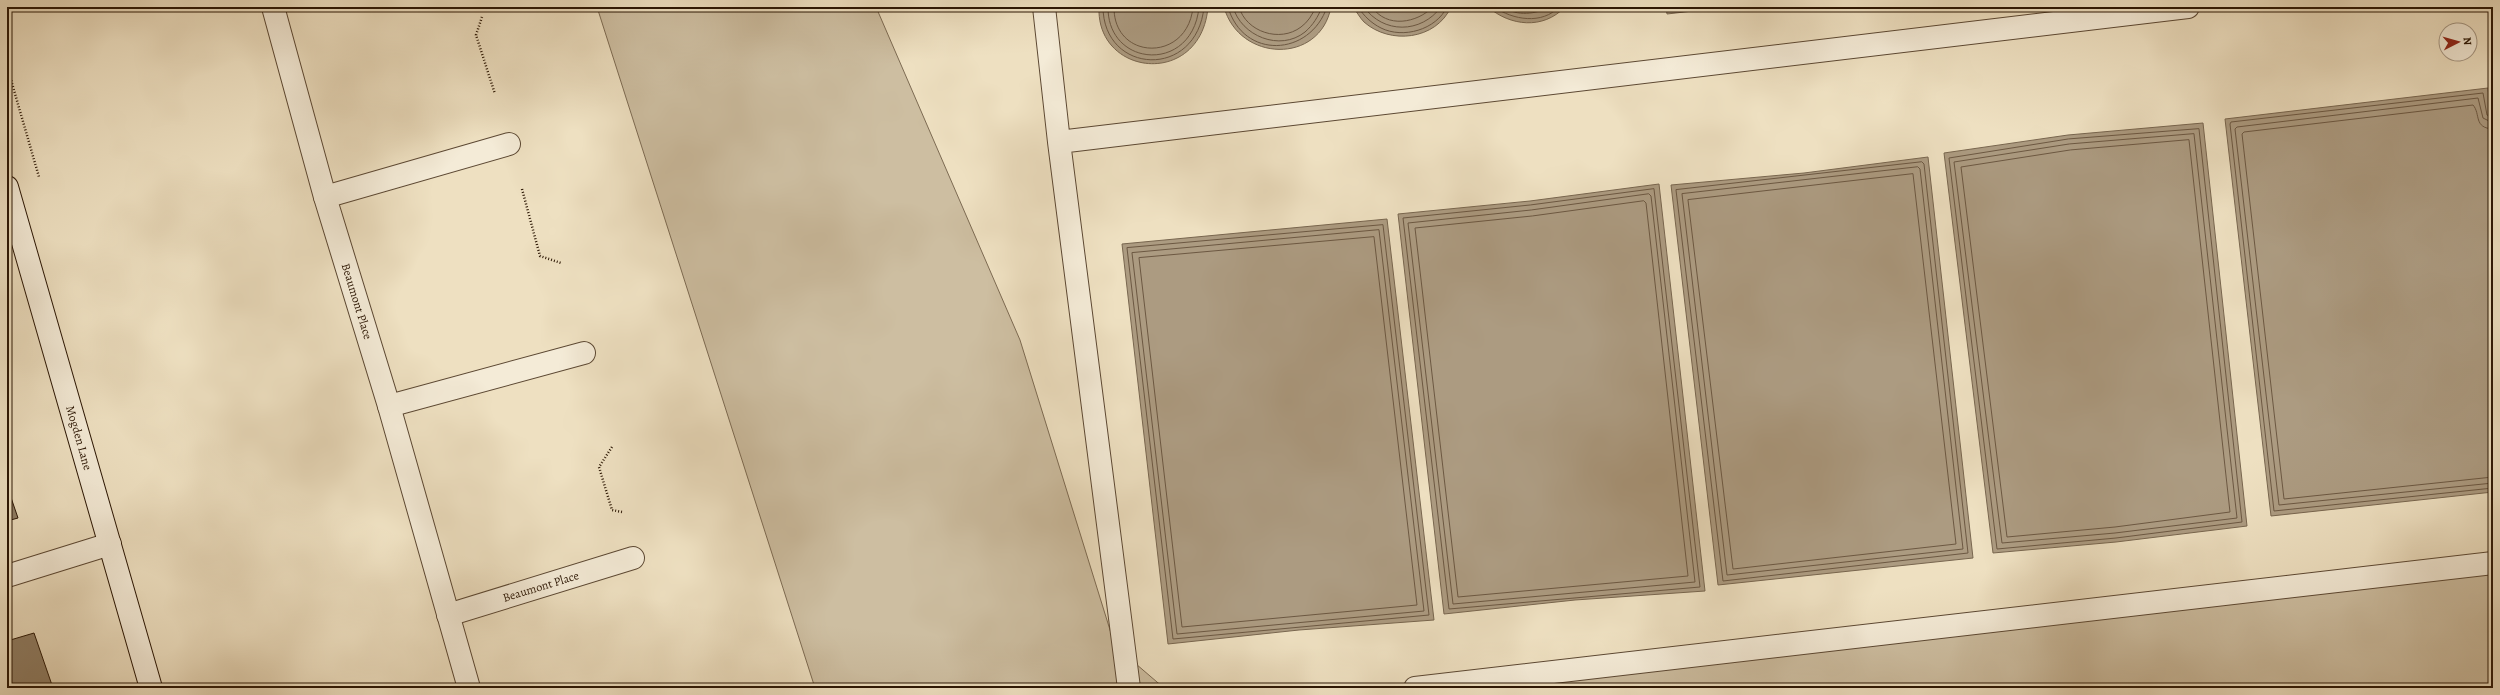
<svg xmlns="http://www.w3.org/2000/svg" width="2500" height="695" viewBox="0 0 2500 695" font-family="Alegreya,serif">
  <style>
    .green { fill: #cdbea1; stroke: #7c6a52 }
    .water { fill: #ac9b81; stroke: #78664f }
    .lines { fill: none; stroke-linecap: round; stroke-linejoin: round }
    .shore { stroke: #6c5842; stroke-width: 1 }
    .building { fill: #907f66; stroke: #2b1604 }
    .lane-casing { stroke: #5c4833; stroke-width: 24 }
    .street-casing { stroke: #5c4833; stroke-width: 24 }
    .secondary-casing { stroke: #2b1604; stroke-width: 24 }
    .path { stroke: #2b1604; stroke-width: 2.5; stroke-dasharray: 1 2; stroke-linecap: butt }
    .lane { stroke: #f4ebd7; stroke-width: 22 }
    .street { stroke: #f4ebd7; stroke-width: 22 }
    .secondary { stroke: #f4ebd7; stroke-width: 22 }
    .labels { text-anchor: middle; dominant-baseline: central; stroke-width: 3; stroke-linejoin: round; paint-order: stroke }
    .street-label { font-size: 12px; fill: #2b1604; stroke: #f4ebd7 }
  </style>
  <rect width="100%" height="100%" fill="#eee0c1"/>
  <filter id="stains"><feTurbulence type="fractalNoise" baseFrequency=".005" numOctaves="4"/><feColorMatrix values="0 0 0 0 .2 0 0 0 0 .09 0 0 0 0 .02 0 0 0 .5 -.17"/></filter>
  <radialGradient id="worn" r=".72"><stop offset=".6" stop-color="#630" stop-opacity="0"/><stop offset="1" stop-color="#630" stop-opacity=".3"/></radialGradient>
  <path class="green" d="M597,7H876L1020,340L1115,646L1164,688H815Z
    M2493,562V688H1450Z"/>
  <path class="water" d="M1099,7H1208C1201,88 1096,77 1099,7Z
    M1224,7H1331C1320,65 1239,62 1224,7Z
    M1353,7H1451C1436,40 1390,45 1364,22C1360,18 1357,12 1353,7Z
    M1488,7H1565C1543,30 1510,26 1488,7Z
    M1666,7H1727L1667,14Z
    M2488,88L2493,131V492L2271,516L2225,119Z
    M2203,123L2247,526L2116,542L1993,553L1944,153L2068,135Z
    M1928,157L1973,558L1718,585L1671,185L1804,173Z
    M1659,184L1705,591L1575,600L1444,614L1398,214L1530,201Z
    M1387,219L1434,620L1299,630L1168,644L1122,244Z"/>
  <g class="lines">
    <path class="shore" d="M1103,7C1103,75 1197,80 1204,7
      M1108,7C1107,68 1193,74 1199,7
      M1114,7C1113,61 1188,63 1193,7
      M1228,7C1243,60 1310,57 1327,7
      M1233,7C1241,36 1280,52 1305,32C1313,25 1318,17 1322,7
      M1239,7C1246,32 1280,43 1301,27C1308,22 1312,15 1316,7
      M1358,7C1364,16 1371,23 1381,28C1403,39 1436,30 1447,7
      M1364,7C1383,34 1421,34 1441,7
      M1372,7C1387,29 1417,23 1433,7
      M1494,7C1513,20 1542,25 1559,7
      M1503,7C1518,17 1535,14 1551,7
      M2493,118L2487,115L2483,93L2231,122L2230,124L2274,511L2493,488
      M2493,123L2483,118L2478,98L2237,127L2235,129L2279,505L2493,483
      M2199,129L2242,522L2116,538L1997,549L1949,158L2068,139Z
      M2493,129C2473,128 2481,114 2473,105L2244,132L2242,134L2284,499L2493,477
      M2194,134L2237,518L2115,533L2002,543L1954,162L2069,144Z
      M2189,140L2230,512L2115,527L2007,537L1961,167L2070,150Z
      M1922,162L1924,164L1968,553L1723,581L1676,190Z
      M1918,167L1920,169L1963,549L1727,575L1682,194Z
      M1913,174L1956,544L1733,569L1688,200Z
      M1654,189L1700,587L1449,609L1403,218L1530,205Z
      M1649,194L1651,196L1695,582L1453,604L1408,223L1531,210Z
      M1644,201L1646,203L1688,576L1458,597L1415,228L1532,216Z
      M1383,225L1429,615L1173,639L1127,248Z
      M1379,230L1424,611L1177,634L1132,253Z
      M1374,237L1417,605L1182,627L1139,258Z"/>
  </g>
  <path class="building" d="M7,486L18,518L7,521Z
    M34,633L53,688H7V641Z"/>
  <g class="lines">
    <g class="lane-casing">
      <path id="lane" d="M1044,7L1059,142L2188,7
        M1059,142L1129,688
        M7,576L110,544
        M1415,688L2493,563"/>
    </g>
    <g class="street-casing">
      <g id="street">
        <path id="s1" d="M273,7L325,197L389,406L469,688"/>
        <path d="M325,197L509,144"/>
        <path d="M389,406L584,353"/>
        <path id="s2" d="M448,615L633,558"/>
      </g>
    </g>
    <g class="secondary-casing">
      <g id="secondary">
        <path id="s3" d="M7,187L151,688"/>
      </g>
    </g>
    <path class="path" d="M482,17L476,35L495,94
      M7,66L39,177
      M522,189L540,256L561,263
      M612,447L599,467L612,510L622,512"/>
    <use href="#lane" class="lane"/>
    <use href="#street" class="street"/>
    <use href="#secondary" class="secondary"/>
  </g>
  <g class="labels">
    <g class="street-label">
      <text stroke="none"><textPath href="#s1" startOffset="306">Beaumont Place</textPath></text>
      <text stroke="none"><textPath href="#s3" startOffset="261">Mogden Lane</textPath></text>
      <text stroke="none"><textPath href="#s2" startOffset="97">Beaumont Place</textPath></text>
    </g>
  </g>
  <rect width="2500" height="695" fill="none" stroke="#eee0c1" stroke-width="24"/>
  <rect x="8" y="8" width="2484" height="679" fill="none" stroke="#2b1604" stroke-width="2"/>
  <rect x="12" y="12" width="2476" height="671" fill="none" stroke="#2b1604"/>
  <g transform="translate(2458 42) rotate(84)"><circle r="19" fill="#f4ebd7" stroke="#a49683"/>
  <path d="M0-3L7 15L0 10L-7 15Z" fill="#8f2418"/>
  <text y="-6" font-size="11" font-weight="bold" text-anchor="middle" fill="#2b1604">N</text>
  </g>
  <rect width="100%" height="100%" filter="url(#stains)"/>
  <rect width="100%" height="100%" fill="url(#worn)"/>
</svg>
